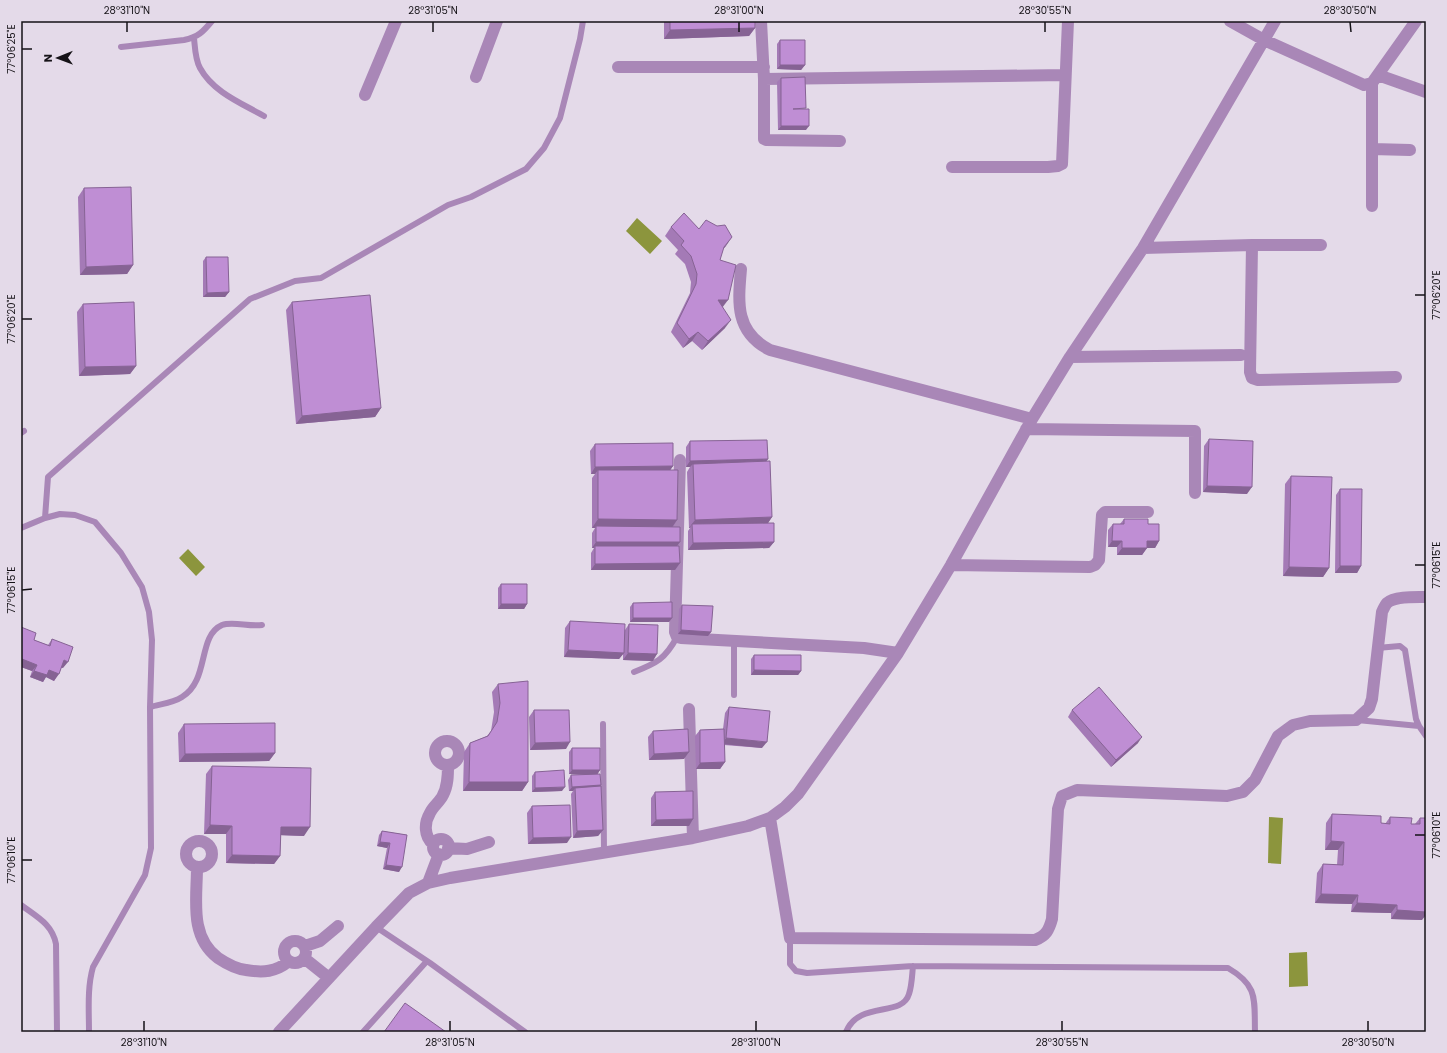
<svg xmlns="http://www.w3.org/2000/svg" width="1447" height="1053" viewBox="0 0 1447 1053" font-family="Poppins,sans-serif">
  <style>
    .water { fill: #8c953d }
    .lines { fill: none; stroke-linecap: round; stroke-linejoin: round }
    .lane { stroke: #a987b7; stroke-width: 6 }
    .street { stroke: #a987b7; stroke-width: 12 }
    .wall { fill: #a47ab6 }
    .shaded-wall { fill: #866394 }
    .building { fill: #bf8ed4; stroke: #866394 }
    .ticks { fill: none; stroke: #151217; stroke-width: 1.5 }
    .neatline { fill: none; stroke: #151217; stroke-width: 1.5 }
    .ticks-label { font-size: 10px; text-anchor: middle; fill: #151217 }
  </style>
  <rect width="100%" height="100%" fill="#e4dae9"/>
  <path class="water" d="M637,218L662,241L650,254L626,231Z
    M188,549L205,567L196,576L179,558Z
    M1269,817L1283,818L1281,864L1268,863Z
    M1307,952L1308,986L1289,987V953Z"/>
  <g class="lines">
    <path class="lane" d="M194,38C195,47 195,59 200,68C213,92 241,103 264,116
      M121,47L184,40C198,37 203,32 212,21
      M21,433L24,431
      M45,518L48,477L250,299L295,281L321,278L448,205L471,197L526,169L544,148L560,118L580,39L583,21
      M21,528L45,518L60,514L75,515L95,522L121,553L142,587L149,612L152,640L150,707L151,848L145,875L93,967C87,988 89,1011 89,1032
      M1377,648L1400,646L1405,650L1416,719L1419,726L1426,736
      M634,672C657,663 665,659 677,637
      M734,695V641
      M150,707C160,704 173,703 182,697C210,680 197,636 222,625C233,621 249,627 262,625
      M1357,720L1419,726
      M603,724L604,852
      M21,905C37,917 52,924 56,944L57,1032
      M376,927L430,963L525,1032
      M790,938V964L796,971L807,973L913,966L1228,968C1259,986 1254,1000 1255,1032
      M363,1032L427,961
      M846,1032C859,1000 902,1018 909,994C912,985 912,975 913,966"/>
    <path class="street" d="M761,21L764,79V139L766,140L840,141
      M1230,21L1264,40L1364,85L1372,83L1416,21
      M618,67H764
      M1378,75L1426,92
      M476,77L497,21
      M764,79L1065,75
      M1372,83V206
      M365,95L396,21
      M1372,149L1410,150
      M952,167H1048L1058,166L1062,164L1068,21
      M1252,245L1250,372L1252,378L1258,380L1396,377
      M1143,248L1252,245H1321
      M741,269C738,303 735,332 770,350L1032,419
      M1070,357L1241,355
      M1026,429L1195,431V493
      M680,460L675,632L677,637L681,638L864,648L898,653
      M951,565L1090,567L1095,565L1099,560L1102,515L1105,512H1148
      M689,709L693,838
      M435 753a12 12 0 1 1 24 0a12 12 0 1 1-24 0Z
      M770,818L790,938L1035,940C1046,936 1049,930 1052,919L1058,809L1062,796L1077,790L1227,796L1243,792L1255,780L1278,736L1293,725L1310,721L1356,720L1369,708L1372,699L1382,612C1383,610 1385,605 1387,603C1394,596 1416,597 1426,597
      M433 847a8 8 0 1 1 16 0a8 8 0 1 1-16 0Z
      M186 854a13 13 0 1 1 26 0a13 13 0 1 1-26 0Z
      M433,844C424,836 424,823 430,813C433,806 440,802 443,795C448,786 448,775 448,765
      M448,848L467,849L489,842
      M197,867C197,899 189,936 218,958C227,964 236,969 246,970C263,973 276,972 289,961
      M428,883L439,854
      M284 952a11 11 0 1 1 22 0a11 11 0 1 1-22 0Z
      M305,946L320,941L338,926
      M304,958L329,978
      M279,1032L376,927L409,893L428,883L450,878L693,838L748,826L770,818L785,807L798,794L898,653L951,565L1032,419L1070,357L1143,248L1275,21"/>
  </g>
  <path class="wall" d="M664,21H755V28L749,36L664,39Z
    M780,40L805,65L801,70L777,69V44Z
    M781,78L806,130H778L777,82Z
    M84,188L133,265L127,274L80,275L78,197Z
    M671,227L699,229L726,246L723,249L720,260L723,307L725,328L702,350L692,341L683,348L671,332L690,293L691,282L685,264L675,254L678,250L665,236Z
    M206,257L229,292L225,297H203V261Z
    M292,302L381,408L375,417L296,424L286,310Z
    M83,304L136,366L130,374L79,376L77,312Z
    M1209,439L1247,494L1203,492L1204,446Z
    M690,441L768,459L766,461L772,517L768,523L774,542L769,548L688,550V531L690,528H689L687,472L690,467H686V447Z
    M595,444L673,466L670,470L677,520L673,527L680,563L675,570H591V553L594,548H592V533L595,528H592V478L595,474H591L590,451Z
    M1291,476L1329,568L1323,577L1283,576L1285,484Z
    M1340,489L1361,566L1357,573H1335L1336,495Z
    M1124,519L1148,524L1159,541L1155,548H1147L1142,555H1117V547H1108V530L1113,524H1120Z
    M501,584L527,604L524,609H498V588Z
    M633,603L672,618L669,622H630V607Z
    M682,605L711,632L708,636L678,634L679,609Z
    M570,621L625,630L629,624L653,661L623,660V654L619,659L564,657L565,628Z
    M21,627L34,640L48,645L52,639L63,668H61L54,681L46,677L43,682L30,677L32,671L21,667Z
    M754,655L801,671L798,675H751V659Z
    M498,684L528,782L522,791H463L464,752L470,743L487,736L491,731L494,712L492,692Z
    M729,707L762,748L724,745L725,762L720,769H696L695,736L700,730L723,729L725,713Z
    M534,710L566,749L530,750L529,717Z
    M1072,710L1138,743L1111,767L1068,717Z
    M184,724L275,753L269,761L179,762L178,733Z
    M653,731L684,759L649,760L648,737Z
    M572,748L600,770L597,774L600,786L603,830L598,836L573,838L571,794L573,791H569L568,780L571,775L586,774H569V752Z
    M212,766L304,836L281,835L280,856L274,864L226,863V834H204L206,774Z
    M535,772L562,791L532,792V776Z
    M655,792L693,819L689,826H651V798Z
    M532,806L567,843L528,844L527,813Z
    M1332,814L1381,823L1385,824L1390,817L1411,824H1415L1420,818L1422,920L1391,919V913L1351,912L1352,904L1315,903L1317,873L1323,864L1337,865L1338,850H1325L1326,823Z
    M382,831L407,835L399,872L383,869L387,848L377,846L379,835Z"/>
  <path class="shaded-wall" d="M755,28L749,36L664,39L670,30Z
    M780,65H805L801,70L777,69Z
    M781,126H809L806,130H778Z
    M732,237L726,246L717,255L724,247Z
    M133,265L127,274L80,275L86,267Z
    M229,292L225,297H203L207,293Z
    M718,300H728L722,308Z
    M731,320L725,328L702,350L708,341Z
    M698,332L692,341L683,348L689,339Z
    M136,366L130,374L79,376L85,367Z
    M381,408L375,417L296,424L302,416Z
    M768,459L763,466L693,464L690,467H686L690,461Z
    M673,466L669,472L598,470L595,474H591L595,467Z
    M1207,486L1252,487L1247,494L1203,492Z
    M772,517L766,526L692,524L690,528H689L695,520Z
    M598,519L677,520L671,529L596,526L595,528H592Z
    M1112,541H1122L1117,547H1108Z
    M1147,541H1159L1155,548H1142Z
    M596,542H680L675,549L595,546L594,548H592Z
    M774,542L769,548L688,550L693,543Z
    M1122,548H1147L1142,555H1117Z
    M680,563L675,570H591L595,564Z
    M1340,566H1361L1357,573H1335Z
    M1289,567L1329,568L1323,577L1283,576Z
    M501,604H527L524,609H498Z
    M633,618H672L669,622H630Z
    M681,630L711,632L708,636L678,634Z
    M568,650L624,653L619,659L564,657Z
    M628,653L657,654L653,661L623,660Z
    M22,659L37,665L32,671L21,667V660Z
    M64,660L68,662L63,668L60,667Z
    M49,670L59,674L54,681L46,677L43,682L30,677L34,671Z
    M754,670L801,671L798,675H751Z
    M1142,737L1138,743L1111,767L1116,760Z
    M726,738L767,742L762,748L722,744Z
    M570,742L566,749L530,750L535,743Z
    M689,752L684,759L649,760L654,754Z
    M275,753L269,761L179,762L185,754Z
    M725,762L720,769H696L700,763Z
    M572,770H600L597,775L569,774Z
    M469,782H528L522,791H463Z
    M601,785L598,790L575,788L573,791H569L572,787Z
    M565,787L562,791L532,792L535,788Z
    M693,819L689,826H651L656,820Z
    M210,825L232,826L226,834H204Z
    M281,827H310L304,836L275,835Z
    M603,830L598,836L573,838L577,831Z
    M571,837L567,843L528,844L533,838Z
    M1331,841L1344,842L1338,850H1325Z
    M380,842L390,843L387,848L377,846Z
    M232,855L280,856L274,864L226,863Z
    M386,865L402,867L399,872L383,869Z
    M1321,894L1358,895L1352,904L1315,903Z
    M1357,903L1397,905L1391,913L1351,912Z
    M1426,909V915L1422,920L1391,919L1397,910Z"/>
  <path class="building" d="M670,21H755V28L670,30Z
    M780,40H805V65H780Z
    M805,77L806,108L793,109H809V126H781V78Z
    M131,187L133,265L86,267L84,188Z
    M684,213L699,229L706,220L717,226L725,225L732,237L724,247L720,260L736,265L728,300H718L731,320L708,341L698,332L689,339L677,323L696,284L697,274L691,256L681,245L684,241L671,227Z
    M206,257H228L229,292L207,293Z
    M370,295L381,408L302,416L292,302Z
    M134,302L136,366L85,367L83,304Z
    M1209,439L1253,441L1252,487L1207,486Z
    M767,440L768,459L690,461V441Z
    M673,443V466L595,467V444Z
    M770,461L772,517L695,520L693,464Z
    M598,470H678L677,520L598,519Z
    M1291,476L1332,477L1329,568L1289,567Z
    M1340,489H1362L1361,566H1340Z
    M1124,519H1148V524H1159V541H1147V548H1122V541H1112L1113,524H1124Z
    M774,523V542L693,543L692,524Z
    M596,526L680,527V542H596Z
    M595,546H679L680,563L595,564Z
    M501,584H527V604H501Z
    M672,602V618H633V603Z
    M682,605L713,606L711,632L681,630Z
    M570,621L625,624L624,653L568,650Z
    M629,624L658,625L657,654L628,653Z
    M21,627L36,633L34,640L50,646L52,639L73,647L68,662L64,660L59,674L49,670L47,675L34,671L37,665L22,659L21,661Z
    M754,655H801V671L754,670Z
    M528,681V782H469L470,743L488,736L497,722L500,703L498,684Z
    M1099,687L1142,737L1116,760L1072,710Z
    M729,707L770,711L767,742L726,738Z
    M534,710H569L570,742L535,743Z
    M275,723V753L185,754L184,724Z
    M688,729L689,752L654,754L653,731Z
    M724,729L725,762L700,763V730Z
    M572,748H600V770H572Z
    M212,766L311,768L310,827H281L280,856L232,855V826L210,825Z
    M564,770L565,787L535,788V772Z
    M600,774L601,785L572,787L571,775Z
    M601,786L603,830L577,831L575,788Z
    M693,791V819L656,820L655,792Z
    M570,805L571,837L533,838L532,806Z
    M1332,814L1381,816V823L1390,824V817L1412,818L1411,824H1420V818H1426V912L1397,910V905L1357,903L1358,895L1321,894L1323,864L1343,865L1344,842L1331,841Z
    M382,831L407,835L402,867L386,865L390,843L380,842Z
    M405,1003L446,1032H384Z"/>
  <path class="ticks" d="M127,22V32M433,22V32M739,22V32M1045,22V32M1350,22L1351,32M22,49H32M1415,295H1425M22,319H32M1415,565H1425M22,590L32,589M1415,835H1425M22,860H32M144,1021V1031M450,1021V1031M756,1021V1031M1062,1021V1031M1368,1021V1031"/>
  <rect width="1447" height="1053" fill="none" stroke="#e4dae9" stroke-width="44"/>
  <g transform="translate(58 58) rotate(269)" stroke="#e4dae9" stroke-width="3" paint-order="stroke">
  <path d="M0-3L7 15L0 10L-7 15Z" fill="#151217"/>
  <text y="-6" font-size="11" font-weight="bold" text-anchor="middle" fill="#151217">N</text>
  </g>
  <rect x="22" y="22" width="1403" height="1009" class="neatline"/>
  <g class="ticks-label">
    <text x="127" y="14">28°31'10"N</text>
    <text x="433" y="14">28°31'05"N</text>
    <text x="739" y="14">28°31'00"N</text>
    <text x="1045" y="14">28°30'55"N</text>
    <text x="1350" y="14">28°30'50"N</text>
    <text transform="translate(11 49) rotate(-90)" y="4">77°06'25"E</text>
    <text transform="translate(1436 295) rotate(-90)" y="4">77°06'20"E</text>
    <text transform="translate(11 319) rotate(-90)" y="4">77°06'20"E</text>
    <text transform="translate(1436 565) rotate(-90)" y="4">77°06'15"E</text>
    <text transform="translate(11 590) rotate(-90)" y="4">77°06'15"E</text>
    <text transform="translate(1436 835) rotate(-90)" y="4">77°06'10"E</text>
    <text transform="translate(11 860) rotate(-90)" y="4">77°06'10"E</text>
    <text x="144" y="1046">28°31'10"N</text>
    <text x="450" y="1046">28°31'05"N</text>
    <text x="756" y="1046">28°31'00"N</text>
    <text x="1062" y="1046">28°30'55"N</text>
    <text x="1368" y="1046">28°30'50"N</text>
  </g>
</svg>
